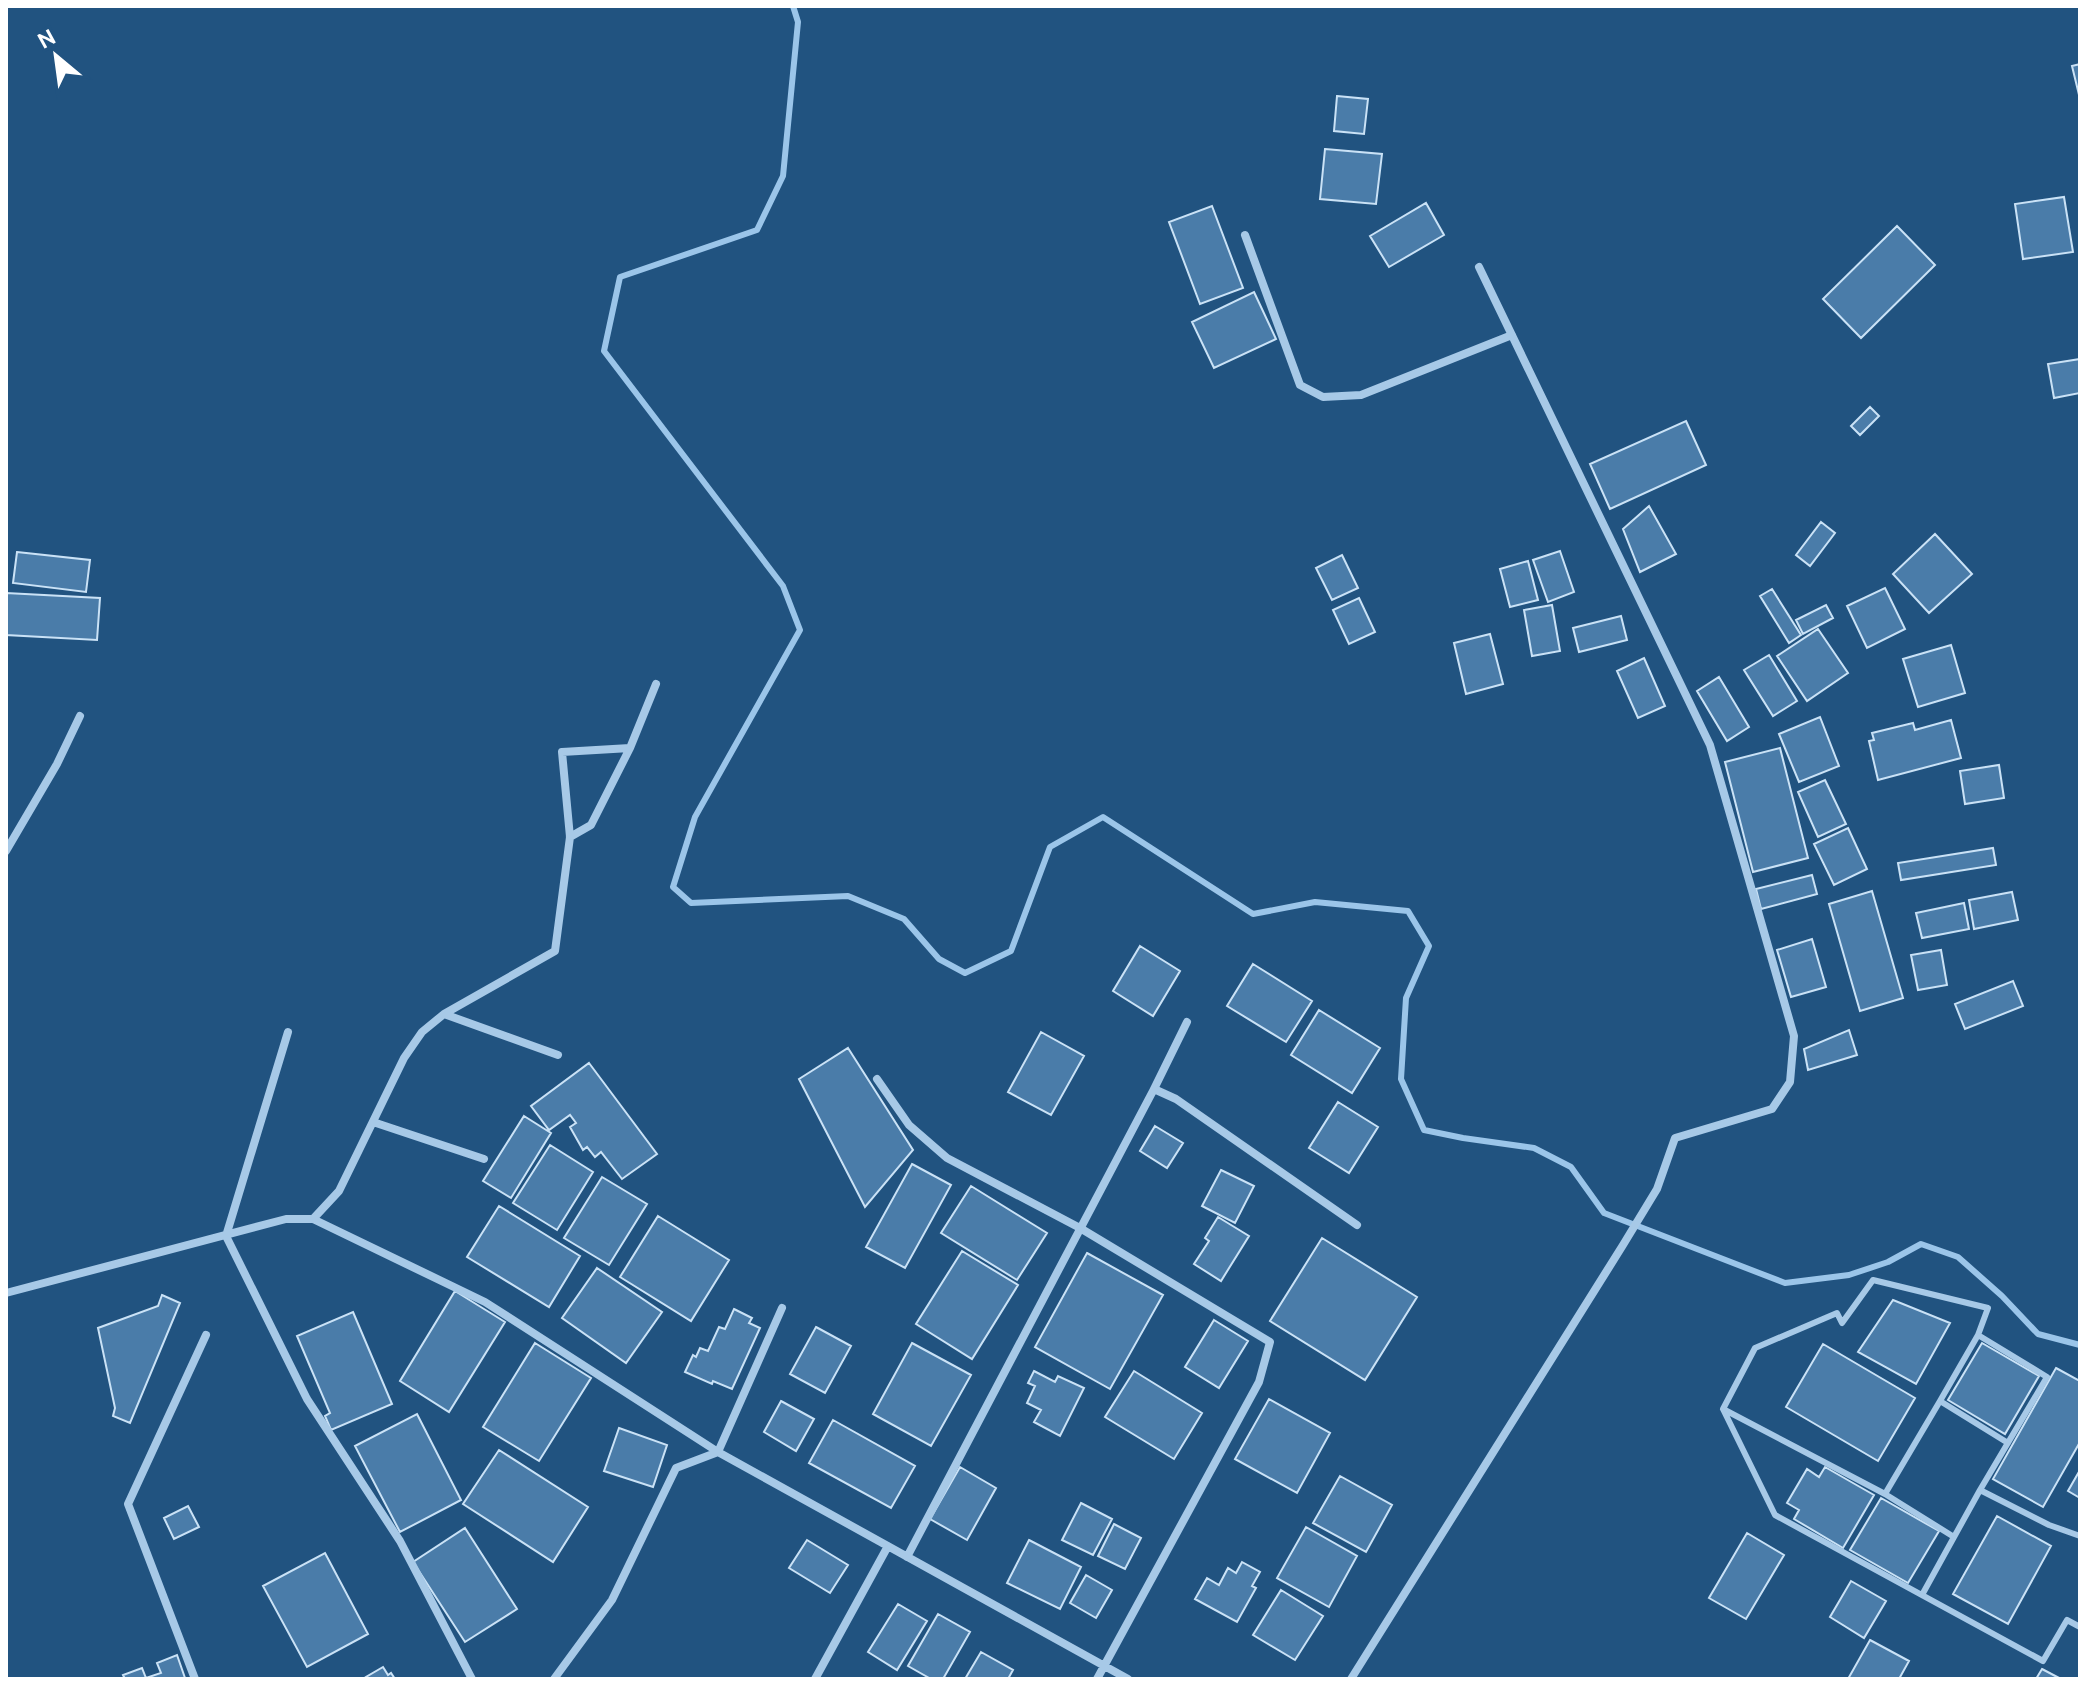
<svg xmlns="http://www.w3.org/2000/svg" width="2086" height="1685" viewBox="0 0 2086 1685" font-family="Ubuntu,sans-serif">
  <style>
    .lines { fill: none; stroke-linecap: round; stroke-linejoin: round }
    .stream { stroke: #9bc5e9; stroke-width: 6 }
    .building { fill: #4a7ca9; stroke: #cae2f6; stroke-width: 2 }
    .lane { stroke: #a7c9e7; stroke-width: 6 }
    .street { stroke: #a7c9e7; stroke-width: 8 }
  </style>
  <rect width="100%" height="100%" fill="#215380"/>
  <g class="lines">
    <path class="stream" d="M793,6L798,22L783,176L757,230L620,277L604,351L783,586L800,630L695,817L673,887L691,903L848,896L904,919L939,959L965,973L1011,951L1050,847L1103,817L1253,914L1315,902L1408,911L1429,946L1406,998L1401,1079L1424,1130L1463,1138L1534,1148L1571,1167L1604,1213L1785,1283L1849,1275L1888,1262L1921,1244L1958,1257L2002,1296L2038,1334L2080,1345"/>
  </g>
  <path class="building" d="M2080,64V99L2072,66Z
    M1337,96L1368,99L1364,134L1334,131Z
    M1325,149L1382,154L1376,204L1320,199Z
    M2064,197L2073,252L2023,259L2015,204Z
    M1426,203L1444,235L1389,267L1370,236Z
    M1212,206L1243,288L1200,304L1169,222Z
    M1897,226L1935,265L1861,338L1823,299Z
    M1254,292L1276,339L1214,368L1192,322Z
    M2080,359V393L2054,398L2048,364Z
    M1870,407L1879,416L1860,435L1851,426Z
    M1686,421L1706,465L1610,509L1590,464Z
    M1649,506L1676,554L1640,572L1623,529Z
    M1821,522L1835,533L1810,566L1796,555Z
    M1935,534L1972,574L1929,613L1893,574Z
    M1560,551L1574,592L1548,602L1533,560Z
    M17,552L90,560L86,592L13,583Z
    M1342,555L1358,588L1332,600L1316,568Z
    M1528,561L1538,600L1510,607L1500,569Z
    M1885,588L1905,629L1867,648L1847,606Z
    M1772,589L1801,635L1789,643L1760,596Z
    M6,593L100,598L97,640L6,635Z
    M1359,598L1375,632L1349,644L1333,610Z
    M1552,605L1560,651L1532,656L1524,610Z
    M1826,605L1833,618L1803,634L1796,620Z
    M1621,616L1627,640L1579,652L1573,628Z
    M1818,629L1848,673L1807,701L1777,656Z
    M1490,634L1503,684L1466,694L1454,643Z
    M1951,645L1965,693L1918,707L1903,659Z
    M1769,655L1797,701L1773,716L1744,670Z
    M1644,658L1665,706L1638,718L1617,671Z
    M1719,677L1749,727L1727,741L1697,691Z
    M1820,717L1839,766L1799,782L1779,734Z
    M1951,720L1961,758L1878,780L1869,741L1874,740L1872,733L1913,723L1915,730Z
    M1780,748L1808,858L1753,872L1725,762Z
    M1999,765L2004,798L1965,804L1960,771Z
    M1825,780L1846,824L1818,837L1798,792Z
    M1848,828L1867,869L1834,885L1814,844Z
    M1993,848L1996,865L1901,880L1898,863Z
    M1812,875L1817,894L1761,909L1756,889Z
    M1872,891L1903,998L1860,1011L1829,904Z
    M2012,892L2018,920L1974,929L1969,900Z
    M1964,903L1969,929L1922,938L1916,913Z
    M1812,939L1826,987L1791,997L1777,950Z
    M1140,946L1180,971L1153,1016L1113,991Z
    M1941,950L1947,985L1918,990L1911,955Z
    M1253,964L1312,1001L1286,1042L1227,1006Z
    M2013,981L2023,1006L1965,1029L1955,1004Z
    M1319,1010L1380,1048L1352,1093L1291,1055Z
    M1849,1030L1857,1055L1808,1070L1804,1049Z
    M1041,1032L1084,1056L1051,1115L1008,1092Z
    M848,1048L913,1150L865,1207L799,1079Z
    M589,1063L657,1154L622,1179L601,1152L595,1157L587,1147L583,1150L570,1127L576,1123L570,1115L549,1130L531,1106Z
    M1338,1102L1378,1127L1349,1173L1309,1148Z
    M524,1116L551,1133L511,1198L483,1181Z
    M1155,1126L1183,1143L1167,1168L1140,1151Z
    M550,1145L593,1172L557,1230L513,1203Z
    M912,1164L951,1185L905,1268L866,1247Z
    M1221,1170L1254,1186L1235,1223L1202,1206Z
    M602,1177L647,1204L609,1265L564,1238Z
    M971,1186L1047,1233L1017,1280L941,1233Z
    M499,1206L580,1256L549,1307L467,1257Z
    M658,1216L729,1260L691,1321L620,1277Z
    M1218,1217L1249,1236L1221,1281L1194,1264L1209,1241L1205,1238Z
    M1322,1238L1417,1297L1365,1380L1270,1321Z
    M962,1251L1018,1285L972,1359L916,1324Z
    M1087,1253L1163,1295L1110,1389L1035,1347Z
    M597,1268L662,1312L626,1363L562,1318Z
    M455,1291L505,1322L449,1412L400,1381Z
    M162,1295L180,1303L130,1423L113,1416L115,1408L98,1328L158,1306Z
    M1893,1300L1950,1323L1916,1384L1858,1352Z
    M734,1309L752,1318L749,1323L760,1328L732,1389L713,1381L712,1384L685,1372L693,1355L696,1357L700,1348L708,1351L719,1327L725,1329Z
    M353,1312L392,1404L331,1430L325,1416L330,1413L297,1336Z
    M1214,1320L1248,1341L1219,1388L1185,1367Z
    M816,1327L851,1346L825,1393L790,1374Z
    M535,1343L591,1378L539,1461L483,1427Z
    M912,1343L971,1375L931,1446L873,1414Z
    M1982,1343L2039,1376L2005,1434L1948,1400Z
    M1823,1344L1915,1398L1878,1461L1786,1407Z
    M2056,1368L2080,1381V1442L2043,1507L1993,1479Z
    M1034,1371L1055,1382L1058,1376L1084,1388L1060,1436L1034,1422L1041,1410L1027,1403L1035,1386L1028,1383Z
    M1134,1371L1202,1413L1174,1459L1105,1417Z
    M1269,1399L1330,1433L1297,1493L1235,1459Z
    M781,1401L814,1419L796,1451L764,1432Z
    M417,1414L461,1500L400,1532L355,1446Z
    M833,1420L915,1466L891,1508L809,1463Z
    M619,1428L667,1445L653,1487L604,1471Z
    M499,1450L588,1507L553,1562L463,1504Z
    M960,1467L996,1488L967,1540L930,1519Z
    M1825,1467L1874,1495L1843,1548L1794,1519L1799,1510L1787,1503L1807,1469L1819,1477Z
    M2080,1470V1498L2068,1491Z
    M1340,1476L1392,1505L1366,1552L1313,1523Z
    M1881,1498L1939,1531L1908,1583L1850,1550Z
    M1081,1503L1112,1519L1093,1555L1062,1540Z
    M188,1506L199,1527L174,1539L164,1518Z
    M1997,1516L2051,1546L2008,1624L1953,1594Z
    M1114,1524L1141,1538L1125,1569L1098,1556Z
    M1306,1527L1357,1556L1329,1607L1277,1578Z
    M465,1528L517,1609L465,1642L413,1562Z
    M1747,1533L1784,1555L1746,1619L1709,1598Z
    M807,1540L848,1565L830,1593L789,1568Z
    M1029,1540L1081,1567L1060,1609L1007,1583Z
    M325,1553L368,1634L307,1667L263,1586Z
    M1242,1562L1260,1572L1252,1586L1256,1588L1237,1622L1195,1599L1207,1578L1219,1585L1228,1568L1236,1573Z
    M1086,1575L1112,1590L1096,1618L1070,1603Z
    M1851,1581L1886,1601L1864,1638L1830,1617Z
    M1281,1590L1323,1616L1295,1660L1253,1635Z
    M898,1604L927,1621L897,1670L868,1652Z
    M938,1614L970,1632L943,1679H931L908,1666Z
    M1870,1640L1909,1661L1899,1679H1848Z
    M981,1652L1013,1670L1008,1679H965Z
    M177,1655L185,1678L125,1679L123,1675L142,1668L146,1678L161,1673L157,1663Z
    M383,1667L388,1675L391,1673L395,1679H368L366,1677Z
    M2042,1669L2061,1679H2036Z"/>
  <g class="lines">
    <path class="lane" d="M1940,1401L1978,1335
      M1723,1409L1885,1494
      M2080,1536L2049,1525L1980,1490L2047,1377L1978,1335L1988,1308L1873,1280L1842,1323L1837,1313L1755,1348L1723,1409L1775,1515L2043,1661L2067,1620L2080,1627
      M1954,1537L1885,1494L1940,1401L2008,1443
      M1922,1595L1980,1490"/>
    <path class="street" d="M1245,235L1300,385L1323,397L1361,395L1512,335
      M570,837L591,825L630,748
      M6,851L57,764L80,716
      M444,1014L558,1055
      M288,1032L226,1236L307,1399L400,1541L472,1679
      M877,1079L909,1125L947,1158L1080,1228L1270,1342L1259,1382L1097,1679
      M1154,1089L1176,1099L1357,1225
      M373,1122L484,1159
      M313,1219L339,1191L404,1058L422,1032L444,1014L555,951L570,837L562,752L630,748L656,684
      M6,1293L286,1219H313L485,1302L718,1452L1128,1679
      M907,1557L1154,1089L1187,1022
      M195,1679L128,1504L206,1335
      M554,1679L612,1600L676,1468L718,1452L782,1308
      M815,1679L888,1546
      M1351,1679L1623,1245L1657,1189L1675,1138L1772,1109L1790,1082L1794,1036L1710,745L1479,267"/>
  </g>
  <rect width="2086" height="1685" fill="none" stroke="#ffffff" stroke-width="16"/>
  <g transform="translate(56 56) rotate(331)" stroke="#215380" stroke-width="6" paint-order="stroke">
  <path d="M0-6L14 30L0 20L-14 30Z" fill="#ffffff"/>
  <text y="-12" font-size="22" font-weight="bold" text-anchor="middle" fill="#ffffff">N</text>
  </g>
</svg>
